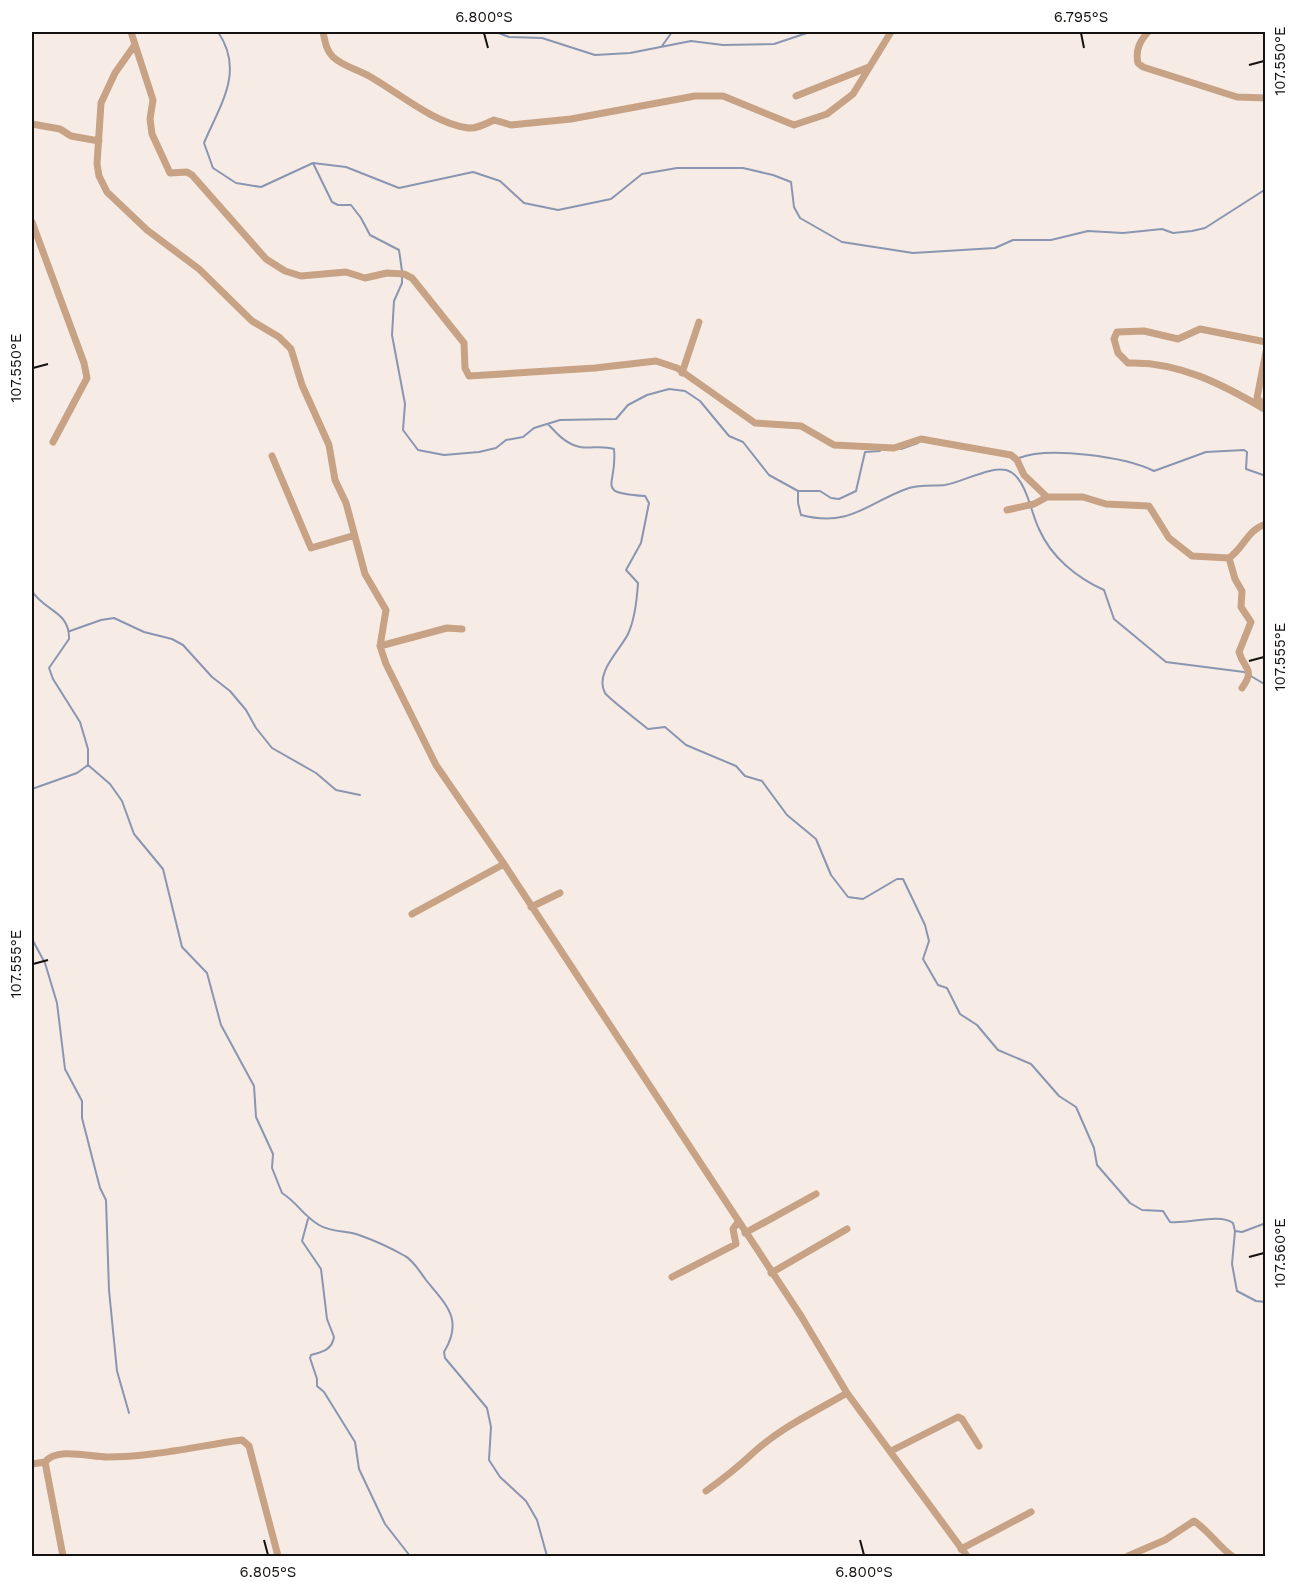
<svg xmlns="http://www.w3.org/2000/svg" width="1297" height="1588" viewBox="0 0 1297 1588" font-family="'Work Sans',sans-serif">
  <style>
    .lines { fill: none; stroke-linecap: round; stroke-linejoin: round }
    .stream { stroke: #8a95b1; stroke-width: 2 }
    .minor { stroke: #c8a285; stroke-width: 7 }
    .ticks { fill: none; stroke: #14110f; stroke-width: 2 }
    .neatline { fill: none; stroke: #14110f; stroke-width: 2 }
    .ticks-label { font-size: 15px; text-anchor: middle; fill: #14110f }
  </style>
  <rect width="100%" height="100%" fill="#f6ece5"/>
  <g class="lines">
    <path class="stream" d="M218,32C245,71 220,105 204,143L213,168L236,183L261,187L313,163L346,167L399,188L473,172L500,181L524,203L558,210L611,199L642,174L677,168H743L773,175L791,182L794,207L800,218L842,242L913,253L995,248L1013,240H1051L1088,231L1123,233L1162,229L1173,233L1192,231L1205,228L1266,189
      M496,32L509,37L542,38L595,55L630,53L691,41L723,45L774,44L810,32
      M662,46L672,32
      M313,163L332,202L338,205H351L361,218L370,235L399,250L402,271
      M402,276V283L394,301L392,335L405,404L403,430L418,450L444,455L479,452L496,448L506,440L523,437L534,428L560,420L616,419L628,405L647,395L669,389L685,391L700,401L729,436L743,442L769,475L798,491V503L801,515C851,528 868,502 909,488C920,485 934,486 945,485C964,482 994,463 1011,472C1027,482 1031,513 1039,529C1051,557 1077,578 1104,590L1114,619L1166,662L1244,672L1266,685
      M548,424C557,434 566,444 580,447C591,449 601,445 614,449C618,486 593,493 645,496L649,503L641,543L626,570L638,583C637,599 635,619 628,634C621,649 594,673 605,693C607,697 642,724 648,729L665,727L686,745L736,766L745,776L762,781L787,815L816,839L831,875L848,897L863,899L897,879H903L925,925L929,941L923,959L938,985L947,988L960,1014L977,1025L998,1050L1031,1064L1059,1096L1076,1107L1094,1148L1097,1165L1130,1203L1142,1210L1163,1211L1170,1222C1189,1224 1219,1213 1233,1223L1235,1231L1232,1264L1237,1291L1256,1301L1266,1302
      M901,449L918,443
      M1019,458C1049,446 1126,457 1154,471L1206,452L1244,450L1247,452L1246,469L1266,476
      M799,491H820L831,498L839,499L856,491L865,452L880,451
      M32,591C44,611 70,611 69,639L49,668L53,679L80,722L88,749V765L110,784L122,801L134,834L163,869L182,947L207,973L221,1025L254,1086L256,1117L273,1154L272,1168L282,1193C298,1203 302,1215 319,1225C332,1233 346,1230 359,1235C373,1240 391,1248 405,1256C413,1260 420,1272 426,1280C446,1305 464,1319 444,1352L445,1358L487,1408L491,1427L489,1460L500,1477L526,1501L537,1520L547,1556
      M70,631L101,620L114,618L144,632L172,639L183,645L212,677L230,691L246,710L256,728L272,748L316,773L336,790L360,795
      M32,789L77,773L88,765
      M32,939L45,963L57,1003L65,1069L82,1101V1118L100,1188L106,1200L109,1290L117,1371L129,1413
      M308,1219L302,1241L321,1269L327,1319L334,1337C332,1350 322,1352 311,1355L310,1358L317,1379V1386L324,1392L355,1442L359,1469L385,1524L410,1556
      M1235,1231L1242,1232L1266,1223"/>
    <path class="minor" d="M131,32L153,100L150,119L152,134L170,173L187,172L192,175L266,259L285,271L301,276L346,272L365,278L387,273L404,274L412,278L464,343L465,368L469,376L595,368L656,361L677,368L755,423L801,426L834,445L894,448L921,439L1011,455L1017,460L1024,475L1047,497H1083L1106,504L1149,506L1169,538L1192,556L1229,558C1244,548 1247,530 1266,524
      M323,32C325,41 326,50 333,57C344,67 357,69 369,76C399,93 433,123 468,128C477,129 485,124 494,120L511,125L571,119L695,96H723L794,125L827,114L853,94L891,32
      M1148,32C1140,41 1135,50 1138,63L1143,67L1237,97L1266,98
      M134,46L115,73L101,103L97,164L99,176L107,192L147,230L199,269L252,321L279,337L291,349L302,385L329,445L335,480L346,503L365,574L386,610L380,646L386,664L436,765L504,864L801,1316L847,1393L967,1556
      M796,96L869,67
      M32,124L60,129L71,136L99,141
      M32,222L84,363L87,378L53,442
      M1266,342L1200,329L1178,339L1144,331L1117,332L1114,339L1118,353L1128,363C1178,361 1224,385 1266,410
      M682,373L699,322
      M1264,405L1257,398L1266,352
      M272,456L311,548L352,536
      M1007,510L1034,504L1047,497
      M1229,558L1235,579L1242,591L1241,607L1251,622L1239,652C1244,670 1256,668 1242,688
      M380,646L447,628L462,629
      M531,907L560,893
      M412,914L504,864
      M745,1233L816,1194
      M771,1273L847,1229
      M672,1277L736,1244L733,1229L738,1222
      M891,1451L958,1417L962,1419L979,1446
      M32,1464L45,1462
      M706,1491C723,1479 738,1467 753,1453C780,1428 816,1411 847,1393
      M961,1549L1031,1512
      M63,1556L45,1462C57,1447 90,1457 107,1457C153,1457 197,1446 242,1440L249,1446L278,1556
      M1128,1556L1165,1540L1194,1521C1209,1531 1218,1546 1232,1556"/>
  </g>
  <path class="ticks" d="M484,33L488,48M1081,33L1084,48M1249,65L1264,61M33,368L48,364M1249,661L1264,657M33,964L48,960M1249,1257L1264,1253M264,1540L268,1555M860,1540L864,1555"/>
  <rect width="1297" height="1588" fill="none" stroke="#ffffff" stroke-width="66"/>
  <rect x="33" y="33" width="1231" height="1522" class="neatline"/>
  <g class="ticks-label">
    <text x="484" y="22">6.800°S</text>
    <text x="1081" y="22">6.795°S</text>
    <text transform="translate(1280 61) rotate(-90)" y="5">107.550°E</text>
    <text transform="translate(16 368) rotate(-90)" y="5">107.550°E</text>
    <text transform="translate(1280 657) rotate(-90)" y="5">107.555°E</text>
    <text transform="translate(16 964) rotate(-90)" y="5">107.555°E</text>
    <text transform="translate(1280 1253) rotate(-90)" y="5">107.560°E</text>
    <text x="268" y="1577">6.805°S</text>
    <text x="864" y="1577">6.800°S</text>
  </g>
</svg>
